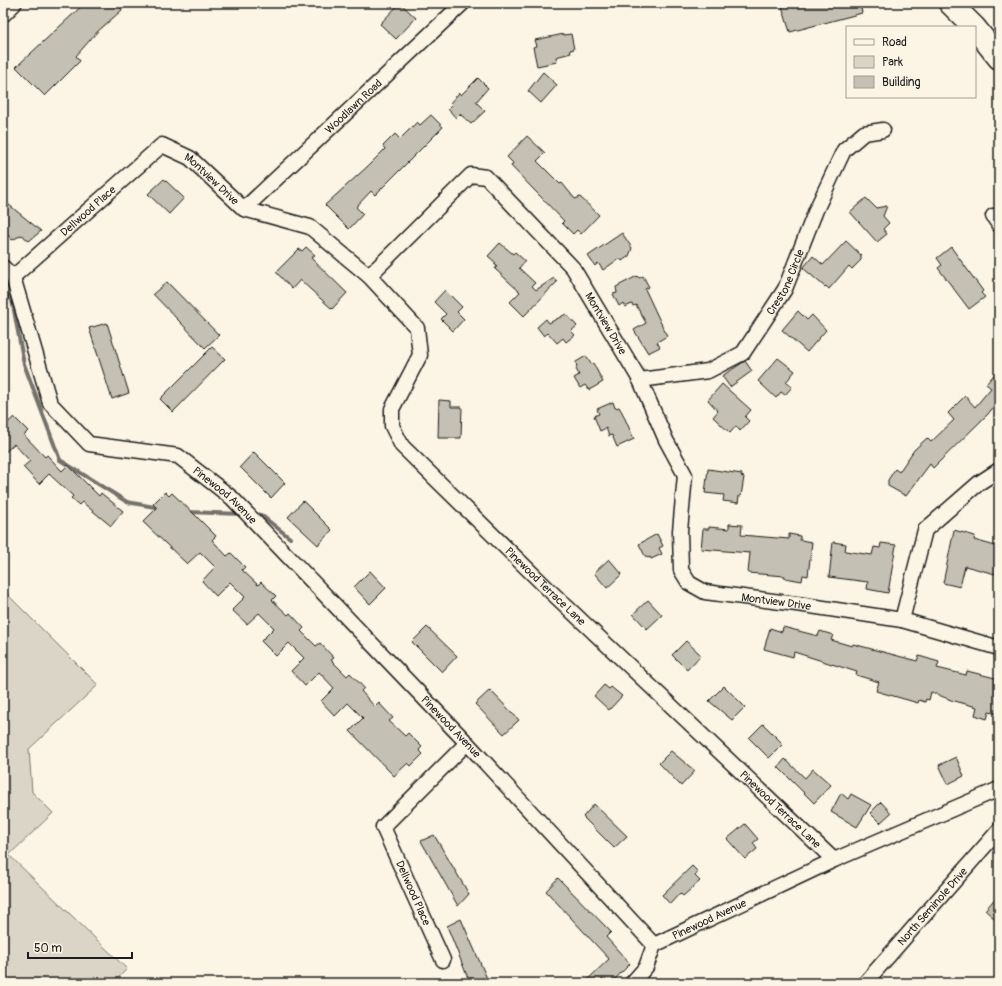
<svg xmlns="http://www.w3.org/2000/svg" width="1002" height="986" viewBox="0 0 1002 986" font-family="Pangolin,sans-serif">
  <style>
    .green { fill: #dbd5c8; stroke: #7c7872 }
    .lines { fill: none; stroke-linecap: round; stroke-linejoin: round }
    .stream { stroke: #75726c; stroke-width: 4 }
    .building { fill: #c4c0b3; stroke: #1c1c1c }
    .minor-casing { stroke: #1c1c1c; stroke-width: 17 }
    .tertiary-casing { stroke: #1c1c1c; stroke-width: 20 }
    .primary-casing { stroke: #1c1c1c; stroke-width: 25 }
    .minor { stroke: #fcf5e5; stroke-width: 14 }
    .tertiary { stroke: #fcf5e5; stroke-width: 17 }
    .primary { stroke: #fcf5e5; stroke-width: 22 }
    .labels { text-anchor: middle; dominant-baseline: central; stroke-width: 3.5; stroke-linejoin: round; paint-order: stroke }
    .street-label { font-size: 11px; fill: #1c1c1c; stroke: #fcf5e5 }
  </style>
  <rect width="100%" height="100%" fill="#fcf5e5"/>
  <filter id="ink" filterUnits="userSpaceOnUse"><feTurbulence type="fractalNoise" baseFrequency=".025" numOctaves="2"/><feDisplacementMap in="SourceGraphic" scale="8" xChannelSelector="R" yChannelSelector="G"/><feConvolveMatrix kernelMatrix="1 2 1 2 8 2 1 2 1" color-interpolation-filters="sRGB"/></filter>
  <g filter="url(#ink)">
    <path class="green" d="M5,592L98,685L29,749L32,792L53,813L9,855L127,969L113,983H3V594Z"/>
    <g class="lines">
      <path class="stream" d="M3,291L12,300L24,364L60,460L127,502L160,508
        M187,512L242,514
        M253,514L261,515L290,538"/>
    </g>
    <path class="building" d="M85,3H116L122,10L97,32L76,56L80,61L45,96L16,67Z
      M400,3L416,18L396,39L380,24Z
      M781,3H860L862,13L790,32Z
      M564,34V35L571,34L574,49L570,50L571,53L556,57L557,62L537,66L533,47L537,46L535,40Z
      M543,72L557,85L541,103L528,91Z
      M478,78L488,88L476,102L485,111L471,124L460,114L456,118L448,109L452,105L450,103L459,93L461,95Z
      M431,115L443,127L375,195L371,191L356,207L363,214L349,229L325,205L368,166L385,149L383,146L395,134L400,139L417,122L420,125Z
      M527,136L545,153L537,161L560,184L562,183L575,199L580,197L599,215L581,234L577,230L573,234L562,223L564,221L511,166L513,163L507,157Z
      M164,179L184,198L169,214L148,194Z
      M866,198L876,208L887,206L883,216L889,223L883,229L887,234L877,242L850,212Z
      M3,200L41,231L29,241L22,235L12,240L3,229Z
      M622,233L632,248L629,256L622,261L620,258L603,270L598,263L595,266L588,256Z
      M846,241L861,255V260L852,269L849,266L829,289L826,286L825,287L803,268L813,256L823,265Z
      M500,243L513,254L515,252L525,261L519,268L535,283L532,286L536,290L554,278L557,282L524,316L510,302L520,292L495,269L497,266L494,264L496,263L488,256Z
      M306,247L315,255L311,258L347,293L332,309L300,280L292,289L276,272L299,249L302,251Z
      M951,247L983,291L981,293L985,297L969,309L938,268L942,265L937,258Z
      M637,276L639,278L643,276L649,287L645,289L667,336L657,342L660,347L648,353L634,330L646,323L636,305L633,306L632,304L625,307L623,303L619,306L613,294L617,293L616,287Z
      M167,282L219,335L205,348L153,294Z
      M445,290L462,307L457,312L464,319L453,331L441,319L446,314L434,302Z
      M798,311L807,320L812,315L826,330L807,352L782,330Z
      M566,314L577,326L571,331L575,335L566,342L563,338L557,343L548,333L544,336L537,327L546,319L549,323Z
      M107,323L129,393L112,399L89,328Z
      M212,347L225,359L173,412L160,399Z
      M586,356L591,364L593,363L603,382L589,390L585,385L580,388L574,378L579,375L576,369L577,368L576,362Z
      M778,358L795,371L786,382L792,387L785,395L781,392L776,398L758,381Z
      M745,361L752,371L730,387L722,376Z
      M999,369V400L988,414L933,468L930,464L906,496L888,486V480L895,469L899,472L914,450L927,438L931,442L954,420L948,413L965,396L975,407L991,388L986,384Z
      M722,384L751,410L745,417L749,421L740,431L736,426L730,433L713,417L718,411L708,400Z
      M439,400L451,401V407H462L461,438H438Z
      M613,402L615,408L619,407L622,412L634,439L617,447L612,435L609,436L606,428L600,431L594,416L599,414L597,409Z
      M14,417L28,431L24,435L45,457L47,455L62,471L68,465L99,496L101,493L123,511L111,526L82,502L79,505L71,498L73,496L49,474L39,484L23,467L30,461L14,444L3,454V427Z
      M254,452L285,483L271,498L240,467Z
      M708,469L742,474L741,476L744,477L741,496H739L738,503L723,501L724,495L705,493Z
      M165,492L169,496L172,493L195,515L216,536L212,540L227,556L231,553L245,567L242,570L258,585L261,582L276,596L272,600L288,615L290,613L304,628L301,631L316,646L320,643L334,658L331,660L347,676L350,673L364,688L361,691L375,707L379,703L393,718L389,721L405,736L408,733L422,747L419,750L423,754L411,766L408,763L394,776L350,731L363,718L348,703L335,716L321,701L334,688L319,672L305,686L291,671L304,658L289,643L276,656L261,641L274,628L259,613L247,624L232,610L245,597L230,582L216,596L202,581L215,567L200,552L187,564L143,522L157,508L153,504Z
      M303,501L332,530L318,545L288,517Z
      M729,524L742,525L741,535L789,539V534L800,536V540L812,542L808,576L803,575L802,581L785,578V576L748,573L750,553L701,549L703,529H709V527L729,529Z
      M954,530L975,536L974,540L999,547V575L965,566L960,587L943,583Z
      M657,534L663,546L659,548L662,554L651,559L650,557L648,558L645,556L639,544Z
      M833,542L846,544L845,551L872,555L874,547L880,548L881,543L896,545L888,593L867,589L868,582L829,577Z
      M609,559L622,574L607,588L594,573Z
      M370,571L386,588L370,604L354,587Z
      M648,600L662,615L647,629L633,614Z
      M427,627L457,656L442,672L412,642Z
      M783,627L818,636L820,631L833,635L831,640L852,646L853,644L917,661L919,656L939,662L937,668L966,675L967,671L999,679V714L989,712L987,719L975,715L977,707L951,700L931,692L929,700L926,699L925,702L919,700L918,703L876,691L879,682L856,675L857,672L794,652L793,657L764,649L770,628L782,632Z
      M686,641L701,655L687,670L672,655Z
      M604,685L609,689L611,687L622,696L609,710L594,696Z
      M724,686L745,707L732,720L709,701Z
      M490,690L519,720L504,734L475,704Z
      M763,724L783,744L769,758L749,738Z
      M671,751L695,771L681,786L659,763Z
      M956,757L964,776L948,784L939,765Z
      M785,759L805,778L813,769L831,785L814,803L778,767Z
      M841,793L848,799L851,794L871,805L857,827L831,812Z
      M881,802L891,813L880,823L870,813Z
      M594,804L627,836L614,848L583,817Z
      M745,824L758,839L753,843L757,849L745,859L727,839Z
      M434,835L469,894L458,906L421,841Z
      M692,866L698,872L695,876L700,881L683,896L680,893L670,904L662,895Z
      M558,878L611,932L606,937L630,964L611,983H584L609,959L546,891Z
      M999,894V923L985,910Z
      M461,919L489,983H470L447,926Z"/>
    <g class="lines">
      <g class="minor-casing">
        <g id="minor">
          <path id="s1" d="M244,209L463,3"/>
          <path d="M993,216L999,225"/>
          <path id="s2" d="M3,267L13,277L50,403L89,444L178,456L232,498L467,743L654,945L834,860L999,789"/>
          <path id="s3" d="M369,276L471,175L486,177L573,268L640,380L666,440L685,475L680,531L681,570L689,583L705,592L804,605L902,620L999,648"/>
          <path id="s4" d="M13,277L162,145L190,158L244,209L310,227L369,276L417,328L420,355L392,409V426L402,446L548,589L834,860"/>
          <path id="s5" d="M640,380L708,371L743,353L785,289L816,210L844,150L864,133L883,130"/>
          <path d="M902,620L925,530L979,483L999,470"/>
          <path d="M443,960L383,827L467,743"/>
          <path d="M632,983L646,967L654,945"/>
          <path id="s6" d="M865,983L999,830"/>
        </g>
      </g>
      <g class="tertiary-casing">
        <path id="tertiary" d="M3,13L13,3"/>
      </g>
      <g class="primary-casing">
        <path id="primary" d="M950,3L974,27
          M975,28L999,58"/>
      </g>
      <use href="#minor" class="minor"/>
      <use href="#tertiary" class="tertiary"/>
      <use href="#primary" class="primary"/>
    </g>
  </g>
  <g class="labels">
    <g class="street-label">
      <text stroke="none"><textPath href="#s1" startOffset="150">Woodlawn Road</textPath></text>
      <text stroke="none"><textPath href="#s4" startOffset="260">Montview Drive</textPath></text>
      <text stroke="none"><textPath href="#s4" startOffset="100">Dellwood Place</textPath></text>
      <text stroke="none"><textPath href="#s5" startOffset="191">Crestone Circle</textPath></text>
      <text stroke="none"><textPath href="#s3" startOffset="349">Montview Drive</textPath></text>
      <text stroke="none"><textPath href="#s2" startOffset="353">Pinewood Avenue</textPath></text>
      <text stroke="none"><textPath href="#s4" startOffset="848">Pinewood Terrace Lane</textPath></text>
      <text stroke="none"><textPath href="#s3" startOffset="721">Montview Drive</textPath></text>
      <text stroke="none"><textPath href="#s2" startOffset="677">Pinewood Avenue</textPath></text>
      <text stroke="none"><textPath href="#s4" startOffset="1172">Pinewood Terrace Lane</textPath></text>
      <text transform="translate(413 893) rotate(66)">Dellwood Place</text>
      <text stroke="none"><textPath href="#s6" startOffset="102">North Seminole Drive</textPath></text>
      <text stroke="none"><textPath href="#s2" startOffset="1036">Pinewood Avenue</textPath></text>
    </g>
  </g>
  <rect width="1002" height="986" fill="none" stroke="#fcf5e5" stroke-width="16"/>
  <rect x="8" y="8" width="986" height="970" fill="none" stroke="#1c1c1c" stroke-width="1.5" filter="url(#ink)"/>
  <rect x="846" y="26" width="130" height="72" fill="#fcf5e5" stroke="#a29e95"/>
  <rect x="854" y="39" width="20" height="6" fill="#fcf5e5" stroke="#a29e95"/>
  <text x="882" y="46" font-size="12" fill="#1c1c1c">Road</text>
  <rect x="854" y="56" width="20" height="12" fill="#dbd5c8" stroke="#a29e95"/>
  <text x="882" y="66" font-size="12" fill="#1c1c1c">Park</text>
  <rect x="854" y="76" width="20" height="12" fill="#c4c0b3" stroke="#a29e95"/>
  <text x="882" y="86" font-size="12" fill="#1c1c1c">Building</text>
  <path d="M28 952v6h104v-6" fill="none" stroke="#1c1c1c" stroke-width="2"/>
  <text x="34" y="952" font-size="12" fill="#1c1c1c" stroke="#fcf5e5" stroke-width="3" paint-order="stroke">50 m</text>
</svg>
